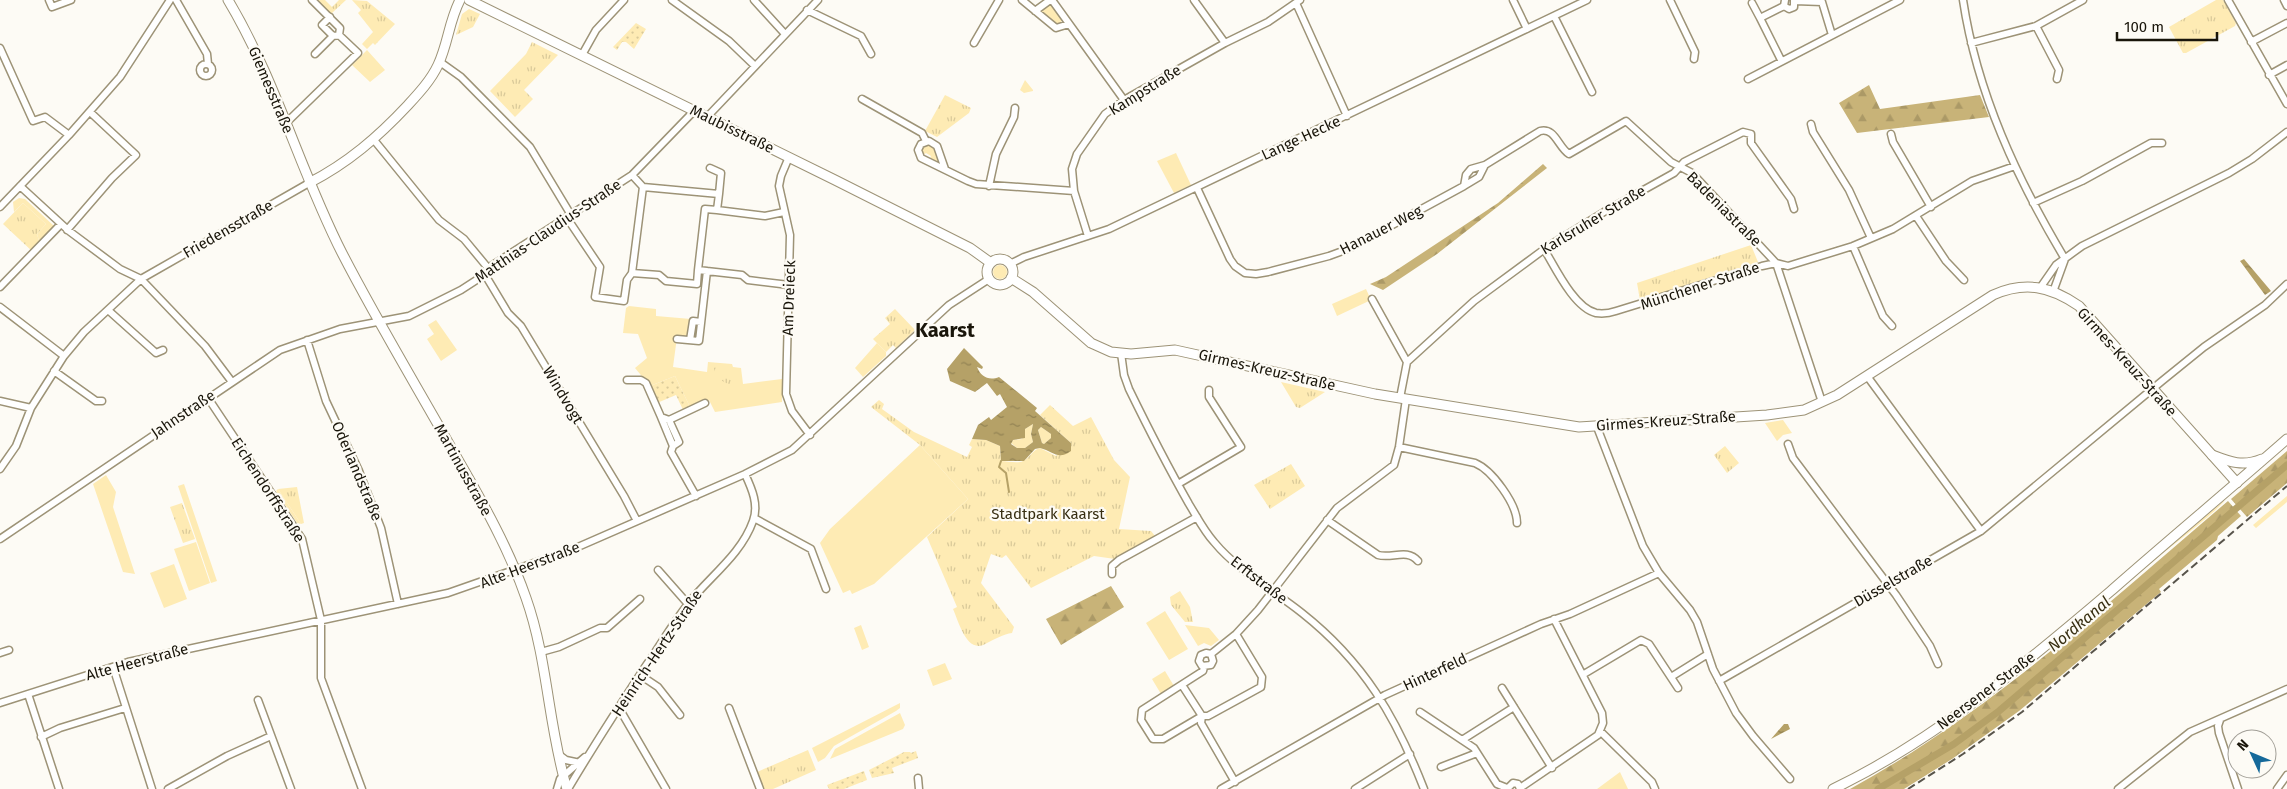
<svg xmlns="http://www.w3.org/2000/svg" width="2287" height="789" viewBox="0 0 2287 789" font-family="'Fira Sans',sans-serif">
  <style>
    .grass { fill: #feebb4 }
    .forest { fill: url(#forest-firs) }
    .park { fill: url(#park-tufts) }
    .garden { fill: url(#garden-dots) }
    .water { fill: url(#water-ripples); fill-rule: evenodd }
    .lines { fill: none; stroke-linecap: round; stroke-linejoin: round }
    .stream { stroke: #b5a167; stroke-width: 2 }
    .canal { stroke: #b5a167; stroke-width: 7 }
    .minor-casing { stroke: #9d9377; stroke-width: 9 }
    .tertiary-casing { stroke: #9d9377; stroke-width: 11 }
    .secondary-casing { stroke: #9d9377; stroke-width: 11 }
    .minor { stroke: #fff; stroke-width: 6 }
    .tertiary { stroke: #fff; stroke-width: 9 }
    .secondary { stroke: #fff; stroke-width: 9 }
    .rail { stroke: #58544b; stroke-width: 2; stroke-dasharray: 8 4; stroke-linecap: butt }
    .labels { text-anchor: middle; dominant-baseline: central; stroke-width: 4.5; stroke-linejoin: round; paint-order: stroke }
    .street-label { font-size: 15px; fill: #19150a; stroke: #fdfbf5 }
    .park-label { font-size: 15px; fill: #372e12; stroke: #fdfbf5 }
    .water-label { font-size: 16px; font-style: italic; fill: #382f13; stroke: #fdfbf5 }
    .district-label { font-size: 20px; font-weight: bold; fill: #19150a; stroke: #fdfbf5 }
  </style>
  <defs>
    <pattern id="forest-firs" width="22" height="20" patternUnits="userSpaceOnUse" patternTransform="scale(1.25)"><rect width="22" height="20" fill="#c8b378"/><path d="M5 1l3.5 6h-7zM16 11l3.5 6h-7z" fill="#ab9966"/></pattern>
    <pattern id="park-tufts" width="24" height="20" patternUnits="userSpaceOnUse" patternTransform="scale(1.25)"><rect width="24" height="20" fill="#feebb4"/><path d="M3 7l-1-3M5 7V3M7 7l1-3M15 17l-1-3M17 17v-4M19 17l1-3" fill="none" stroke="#d9c999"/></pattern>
    <pattern id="garden-dots" width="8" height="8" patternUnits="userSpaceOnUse" patternTransform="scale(1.25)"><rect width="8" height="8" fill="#feebb4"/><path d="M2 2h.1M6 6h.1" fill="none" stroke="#d9c999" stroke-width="1.8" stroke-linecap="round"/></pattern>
    <pattern id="water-ripples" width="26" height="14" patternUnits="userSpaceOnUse" patternTransform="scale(1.25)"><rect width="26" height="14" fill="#b5a167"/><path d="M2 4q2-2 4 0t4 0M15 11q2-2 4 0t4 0" fill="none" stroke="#928253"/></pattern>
  </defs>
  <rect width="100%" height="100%" fill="#fdfbf5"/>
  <path class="grass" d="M1049,3L1062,20L1060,24H1057L1040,11V9Z
    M367,50L385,70L370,82L352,65Z
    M1025,80L1033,90V91L1024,93L1020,90Z
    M929,144L936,150L939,163L930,159L931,156L926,153L923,155L921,152L923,147Z
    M1176,153L1191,185L1174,193L1157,161Z
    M19,198L25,199L54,226L40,244L37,234L46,224L23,203L14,212L13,202Z
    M993 272a7 7 0 1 1 14 0a7 7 0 1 1-14 0Z
    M1366,289L1371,300L1337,316L1332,304Z
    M629,306L656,309V316L691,319L688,338L677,337L673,367L707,372L708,362L732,364L733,367L741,368L743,384L782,379V402L715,412L709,400L691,409L675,376L650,386L635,368L647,358L638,334L623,333L626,308Z
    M436,320L457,350L441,361L427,339L434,334L428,325Z
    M877,343L886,352V356L863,377L855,368Z
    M1783,420L1792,433L1783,435L1777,441L1765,423Z
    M1033,424L1031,434L1033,442L1025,448H1017L1011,443L1013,440L1022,439L1025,429Z
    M1041,427L1051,434V438L1044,444L1042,443L1038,430Z
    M920,445L968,499L874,584L852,594L850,590L843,593L820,543L830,529Z
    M106,475L116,492L113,507L135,574L123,572L93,484Z
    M184,484L217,581L211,583L178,486Z
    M278,489L301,524L297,523L276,491Z
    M2287,496V502L2256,528L2253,525Z
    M2225,500C2219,510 2170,547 2156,559C2055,644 1962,725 1845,789H1841L2029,665Z
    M196,542L210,583L189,591L174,549Z
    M174,564L187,599L164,608L150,573Z
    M1165,611L1188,649L1169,660L1146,623Z
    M861,625L869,647L862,650L854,628Z
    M1185,625L1209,628L1219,640L1211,646L1204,643L1198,646Z
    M945,663L952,679L933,686L927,670Z
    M1165,671L1174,686L1161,694L1152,679Z
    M900,703V708L896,711L834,746L825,758L818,762L812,748Z
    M900,713L905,725L903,729L830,759L835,749Z
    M1620,772L1628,789H1597Z"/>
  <path class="forest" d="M1869,85L1880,109L1980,95L1989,117L1857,133L1839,103Z
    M1543,164L1547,168L1437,254L1383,290L1370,284L1386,277L1498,203Z
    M2287,451V483L2247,517L2231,499Z
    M2228,501L2241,516L2218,536L2217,540L2159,589L2161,592L2019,711L1952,759L1904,789H1850C1990,712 2107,604 2228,501Z
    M1111,586L1124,607L1061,645L1046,619Z"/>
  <path class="park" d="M315,0H325L332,7L339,0H346L332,13H328Z
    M352,0L367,1L395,24L375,45L373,43L367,49L362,44L373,32L358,13L361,10Z
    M2216,0H2223L2236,23L2235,26L2186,53H2183L2169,27Z
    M469,9L480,14L473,27L456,35L462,14Z
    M532,42L558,55L524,90L533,99L515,117L490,91L526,54Z
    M945,95L971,108L969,113L937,137L925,131Z
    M23,203L46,224L37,234L40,244L33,252L3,224Z
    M1751,245L1758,262L1640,300L1637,283Z
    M895,309L915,330L896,348L893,345L886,352L873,339L890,324L885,318Z
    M716,366L727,367L733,371L736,381L734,385C725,385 715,377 714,368Z
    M1281,382L1325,392L1300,408L1296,407Z
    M879,400L884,404L882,409L914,432L967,457L972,447L969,445L972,439L986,440L1000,446L1001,461C1008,461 1017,464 1023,461C1030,458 1032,450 1040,448L1056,456L1071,443L1040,415L1050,405L1073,426L1091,417L1114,460L1130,477L1119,529L1151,531L1155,536L1115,559L1094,556L1031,588L1006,555L1002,558L991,554L981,583L1014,627L1012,633C1004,634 993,640 987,643C967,656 959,622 953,609L957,607L927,537L968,499L920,445L871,407Z
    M1725,446L1739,463L1727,473L1714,455Z
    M1291,464L1305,486L1270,509L1254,485Z
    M297,487L304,523L301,524L278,489Z
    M182,503L195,539L183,543L170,507Z
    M1180,591L1190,607L1193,622H1185L1171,605L1170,597Z
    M808,750L816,770L773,789H764L757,772Z"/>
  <path class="garden" d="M636,23L646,29L634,49L626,42H622L617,50L613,47Z
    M675,376L691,409L684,412L676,395L657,403L650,386Z
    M916,751L918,758L892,768L894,773L872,778L869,770L904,752H910L911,753Z
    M864,771L867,780L844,789H829L827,785Z"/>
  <path class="water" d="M2244,259L2271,291L2265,295L2240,261Z
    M964,348L983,367L982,369L977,367C981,377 989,381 999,377L1037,408L1035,411L1071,443V451C1058,461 1053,451 1040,448L1035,449L1024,461H1001L1000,446L986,440L972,439L978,425L989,417L991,420L1007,407L1000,394L997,396L987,383L975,392L950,381L947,369ZM1033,424L1031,434L1033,442L1025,448H1017L1011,444L1013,440L1025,438V429ZM1041,427L1051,434V438L1044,444L1042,443L1038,430Z
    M1784,724H1788L1790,729L1771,739Z"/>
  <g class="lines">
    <path class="stream" d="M1001,461L999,467L1006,473L1009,492"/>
    <path class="canal" d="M1878,789L1954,744L1999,711L2287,465"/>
    <g class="minor-casing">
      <path id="minor" d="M49,0L52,7L71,0
        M176,0L207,54L208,64
        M672,0L729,41L755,66
        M754,0L785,34
        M1022,0L1056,28L1069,24
        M1052,0L1124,100
        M1194,0L1225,43
        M1513,0L1527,29
        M1670,0L1695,52L1694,59
        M1785,0L1784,6L1789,9L1794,7V0
        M1963,0C1977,93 2017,179 2065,259
        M2228,0L2287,104
        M2284,0L2287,6
        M1795,1L1822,2L1832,35
        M1296,3L1347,116
        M1752,3L1760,18
        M807,10L861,36L871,54
        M1035,11L1050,0
        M1554,16L1592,92
        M330,17L322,25L333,36L339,35
        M2036,26L2059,70L2057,79
        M2251,42L2287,23
        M974,43L999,0
        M1971,43L2036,26L2083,0
        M0,48L33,121L45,117L69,135
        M315,54L333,36
        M582,55L596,30L624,0
        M1781,60L1760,18L1784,6
        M440,62L461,77L530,147L571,215
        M200 70a6 6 0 1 1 12 0a6 6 0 1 1-12 0Z
        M2269,75L2287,65
        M1748,79L1900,0
        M862,99L922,133L926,141
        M708,116L818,0
        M286,123L358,53L339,35L340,28L312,0
        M1811,124L1813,132L1849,190L1871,238
        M1891,134L1893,142L1931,207
        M374,140L439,220L464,239L488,268
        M789,157L781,176L779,186L790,235L786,394L792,411L810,435
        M710,168L721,173L719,194
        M945,169L937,146L929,141L921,144L918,150L921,158L968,181L976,184L1074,191
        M632,175L643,187L632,273
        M20,186L69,231L120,269L141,279L205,346L232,382
        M989,186L996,154L1014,117L1015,108
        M1464,186L1479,177L1485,165
        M643,187L719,194L717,210L765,216L784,212
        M1197,188L1230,259L1235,266L1245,273L1256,274L1268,272L1329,256L1348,249L1464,186L1466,175L1471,169L1485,165L1540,131C1555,127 1558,147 1569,154L1626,121L1671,162L1692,173L1776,263L1822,402
        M2033,203L2082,181L2151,143H2162
        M0,207L69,135L120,77L170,0
        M1916,216L1946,261L1964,280
        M567,218L600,267L595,297L624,301L627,280L632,273L659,275L666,281L697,284L698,270L742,275L748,280L789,285
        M67,230L112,178L136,155L90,112
        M1088,236L1074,191L1072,169L1077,154L1105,114L1124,100L1225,43L1268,22L1300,0
        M1853,246L1883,316L1892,326
        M1544,249C1555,267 1574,308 1596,313C1603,314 1610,313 1616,311L1762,266L1776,263L1788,266L1853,246L1893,229L1972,181L2015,166
        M1010,264L1024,257L1109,229L1587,0
        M698,270L705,209L717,210
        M484,273L508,313L521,326L624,496L637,521
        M0,287L61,224
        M2040,288L2056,265L2082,246L2229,173L2252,159L2287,132
        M2053,292L2065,259
        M1372,299L1407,362
        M0,307L64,356
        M108,310L156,353L163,350
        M677,339L699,341L707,271
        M307,340L326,401L359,471L381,528L398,604
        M690,340L693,321L701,322
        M1121,353L1124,375L1129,389C1148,428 1168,467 1189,504C1197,517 1204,531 1214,542C1238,571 1273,590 1302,613C1364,662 1396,717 1424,789
        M54,371L96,401H102
        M1867,376L1981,531
        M627,380H641L646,383L661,417L669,420L679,442L673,446L671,452L696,496
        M208,398L302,539L321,620V678L362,789
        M1400,398L1407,362L1474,301L1550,245L1604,212L1674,173L1684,162L1743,132L1751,134V143L1791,199L1794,209
        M0,401L31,408
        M661,417L673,446
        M669,420L705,403
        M1597,427L1643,546L1659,573L1690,610L1697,622L1713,669L1736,713L1753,736L1790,779
        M1788,444L1793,458L1896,595L1930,646L1938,664
        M1399,447L1475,463C1492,470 1517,504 1517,523
        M0,469L16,446L31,408L64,356L84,332L141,279L309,183
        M1178,484L1241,447L1209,397V390
        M754,518L811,549L826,589
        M1327,520L1378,555C1392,559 1407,548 1418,561
        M0,539L280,350L340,329L409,316L461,290L478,279L488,268L632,175L695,110
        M658,570L688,604
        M1112,574V566L1119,560L1197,517
        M541,652L559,647L600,628H607L640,599
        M0,653L9,650
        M1211,654L1213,661L1211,665L1202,666L1199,661L1201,655L1206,653L1211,654L1236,634L1258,610L1337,508L1394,465L1399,447L1406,399
        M113,667L152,789
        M1204,667L1203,671L1142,710L1141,720L1153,739H1163L1202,716H1208L1261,687L1262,677L1236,634
        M1584,674L1641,640L1649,644L1678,688
        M640,675L658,687L680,715
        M1671,677L1708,654
        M1719,681L1981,531L2162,381L2204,347L2265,305L2287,284
        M1182,685L1202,716
        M1502,688L1552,768
        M28,694L59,789
        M258,700L291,789
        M0,703L128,662L448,593L571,550L745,474L792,450L949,305L989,279
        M619,708L666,789
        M729,708L760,789
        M1420,712L1474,748L1497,784L1507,788
        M1202,716L1201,723L1235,782
        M2220,720L2218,726L2219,733L2238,789
        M1600,731L1652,782L1655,789
        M41,737L60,728L125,708
        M1462,740L1514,707
        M558,754L566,760L580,763
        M1441,767L1477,753
        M918,778L919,789
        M1520,788L1598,735L1603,723L1602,713L1554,619
        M168,789L227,756L271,736
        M557,789L560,779L585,757
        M568,789C593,747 620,705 647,664C661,644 673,623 688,604C709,577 741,555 753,521C759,505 752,489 745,474
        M1221,789L1385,695L1541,624L1570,614L1659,573
        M1355,789L1410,754
        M1507,789L1513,783L1518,784L1520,789
        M2118,789L2190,732L2287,689
        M2277,789L2287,775"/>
    </g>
    <g class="tertiary-casing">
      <path id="tertiary" d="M469,0L835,180L970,248L991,263
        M987 272a13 13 0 1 1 26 0a13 13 0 1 1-26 0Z
        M1011,278L1033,292L1091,343L1111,352L1131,354L1175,350L1375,394L1579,427L1767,415L1804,410L1837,395L1993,295C2025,281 2050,286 2079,306L2237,483"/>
    </g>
    <g class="secondary-casing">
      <path id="secondary" d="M228,0C276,80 300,171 342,253C378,323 419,390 457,458C483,503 509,549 526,598C548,660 548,726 567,789
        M309,183C348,163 378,137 408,105C419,93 431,80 438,65C448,44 449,21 460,0
        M2212,455C2230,462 2243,467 2262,459
        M1833,789C1937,739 2025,664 2112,590C2170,539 2229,490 2287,439"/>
    </g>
    <use href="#minor" class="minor"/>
    <use href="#tertiary" class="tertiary"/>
    <use href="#secondary" class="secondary"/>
    <path class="rail" d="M1908,789L1963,754L2022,712L2287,486"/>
  </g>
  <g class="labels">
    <g class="street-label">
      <text transform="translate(271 90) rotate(67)">Giemesstraße</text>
      <text transform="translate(1145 90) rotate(-32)">Kampstraße</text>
      <text transform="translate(732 129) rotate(26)">Maubisstraße</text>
      <text transform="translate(1301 138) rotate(-25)">Lange Hecke</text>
      <text transform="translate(1724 209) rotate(45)">Badeniastraße</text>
      <text transform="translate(1593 220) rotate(-31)">Karlsruher Straße</text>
      <text transform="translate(228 229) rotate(-30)">Friedensstraße</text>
      <text transform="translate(1381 230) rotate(-27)">Hanauer Weg</text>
      <text transform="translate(548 231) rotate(-34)">Matthias-Claudius-Straße</text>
      <text transform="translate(1700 286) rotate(-18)">Münchener Straße</text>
      <text transform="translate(789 298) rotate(-88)">Am Dreieck</text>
      <text transform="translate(2127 362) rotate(48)">Girmes-Kreuz-Straße</text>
      <text transform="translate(1267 370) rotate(13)">Girmes-Kreuz-Straße</text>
      <text transform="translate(563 395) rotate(59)">Windvogt</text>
      <text transform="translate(183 414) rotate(-34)">Jahnstraße</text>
      <text transform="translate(1666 421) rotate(-4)">Girmes-Kreuz-Straße</text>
      <text transform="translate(463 470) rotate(61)">Martinusstraße</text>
      <text transform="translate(357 471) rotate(67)">Oderlandstraße</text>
      <text transform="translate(268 490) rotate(57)">Eichendorffstraße</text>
      <text transform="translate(530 565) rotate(-21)">Alte Heerstraße</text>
      <text transform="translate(1259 580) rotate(38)">Erftstraße</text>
      <text transform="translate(1893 581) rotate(-30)">Düsselstraße</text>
      <text transform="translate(657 653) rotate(-56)">Heinrich-Hertz-Straße</text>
      <text transform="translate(137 662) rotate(-15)">Alte Heerstraße</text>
      <text transform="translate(1435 672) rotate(-25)">Hinterfeld</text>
      <text transform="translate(1986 691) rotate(-37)">Neersener Straße</text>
    </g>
    <g class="park-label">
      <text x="1048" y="514">Stadtpark Kaarst</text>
    </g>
    <g class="water-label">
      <text transform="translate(2079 624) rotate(-40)">Nordkanal</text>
    </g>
    <g class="district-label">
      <text x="945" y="330">Kaarst</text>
    </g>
  </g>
  <g transform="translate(2252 754) rotate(314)"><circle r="24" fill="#fdfbf5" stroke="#a29f97"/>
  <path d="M0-4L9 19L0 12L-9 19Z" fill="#15699a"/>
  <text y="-8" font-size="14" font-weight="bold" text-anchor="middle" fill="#19150a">N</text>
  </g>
  <path d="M2117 32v8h100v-8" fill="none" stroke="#19150a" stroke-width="2.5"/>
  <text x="2124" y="32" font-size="15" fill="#19150a" stroke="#fdfbf5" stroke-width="4" paint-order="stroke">100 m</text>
</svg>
